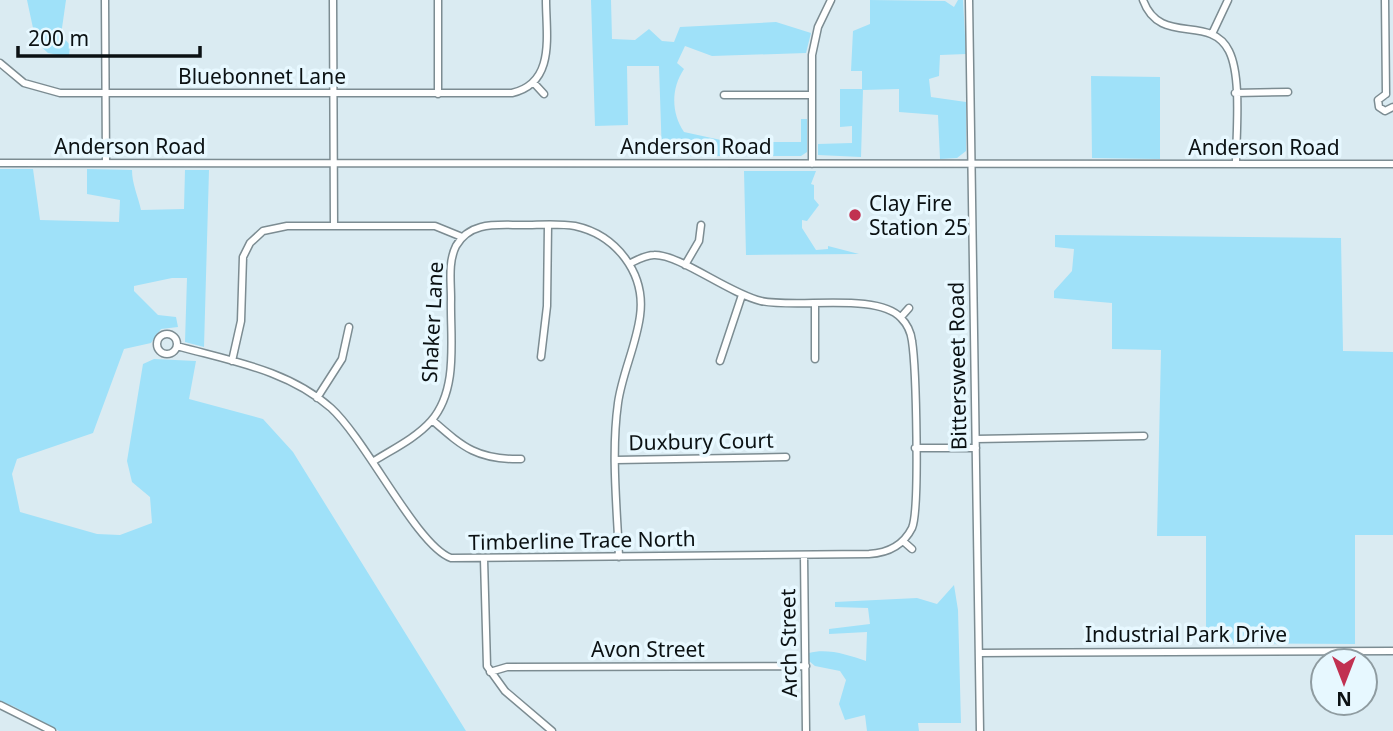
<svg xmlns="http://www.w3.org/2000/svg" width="1393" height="731" viewBox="0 0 1393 731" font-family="'Noto Sans',sans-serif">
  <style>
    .green { fill: #9fe1f9 }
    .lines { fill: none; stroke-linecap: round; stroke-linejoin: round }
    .minor-casing { stroke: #7c8c92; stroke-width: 9 }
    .minor { stroke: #fff; stroke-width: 6 }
    .poi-dot { fill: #c13151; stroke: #e7f8ff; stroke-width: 2.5 }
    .labels { text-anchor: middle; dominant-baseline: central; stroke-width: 7; stroke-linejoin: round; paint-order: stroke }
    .street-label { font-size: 21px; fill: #0b1113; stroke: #e7f8ff }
    .poi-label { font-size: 21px; fill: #0b1113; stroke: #e7f8ff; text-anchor: start }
  </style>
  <rect width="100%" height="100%" fill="#daebf2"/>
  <path class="green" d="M27,0H66L61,35L70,45L69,57L48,53L36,42Z
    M591,0H611L612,39L635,40L649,29L662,41L674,42L680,27L776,22L811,33L806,53L712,56L685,46L677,63L684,69C671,88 671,113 684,132L730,142H801V119H807V152L801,156H662L659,66H627L628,125L595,126Z
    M870,0L945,1L954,7L958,0H963L966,54L940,55L939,76L929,79L931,97L966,102V151L957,158L940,159L938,115L899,112V89L863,90L861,157L818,155V144L852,143V126L840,127V89H862V71H851L853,31L870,24Z
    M1091,76L1160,77V159L1092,158Z
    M0,169H33L40,220L119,222L120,200L87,194V169L132,170C132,184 138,196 141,210L184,209L185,170H209L204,347L185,342L187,278H172L134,286V291L158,315L176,317L178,327L161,329L151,343L124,349L93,433L17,459L12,474L20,512L97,534L120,535L152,523L150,497L132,482L127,461L143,364L154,359L196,361L189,399L263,419L293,452L466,731H59L13,706L0,702Z
    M744,171H816L811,184L814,185V199L819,205L807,221L802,220V228L816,250L828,249V246L859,254L746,255Z
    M1055,235L1341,238L1343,351L1393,352V535H1355V644L1206,643V536H1157L1161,350L1112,349V303L1054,298V291L1072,271L1074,249L1055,247Z
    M954,585L958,610L961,723H918L919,731H867L865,715L845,720L839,704L846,680L840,671L815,666L809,661V653C827,648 849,655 866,661L867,632L829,634V629L870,624L868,608L835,607V602L917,598L937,604Z"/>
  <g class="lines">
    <g class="minor-casing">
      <path id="minor" d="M105,0L106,163
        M333,0L334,226
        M969,0L980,731
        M1143,0C1160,47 1210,13 1229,51C1242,77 1236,134 1236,164
        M1385,0L1386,94
        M1212,34L1228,0
        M0,63L24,83L60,93H512C556,83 546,35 546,0
        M533,82L544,94
        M1235,93L1288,92
        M438,94V0
        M1386,94L1378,100L1379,107L1385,111L1393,107
        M724,95H812
        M0,163L1393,164
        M812,164V55L818,27L831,0
        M685,265L699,241L701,225
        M901,317L909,308
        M157 344a10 10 0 1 1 20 0a10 10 0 1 1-20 0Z
        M177,346C231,361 288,370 331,408C367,441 417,546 451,558L869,554C887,553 903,546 912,528C920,510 916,367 912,341C911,333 907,324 901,318C877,292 797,309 761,301C728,293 679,254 654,255C645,255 637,260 629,264
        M541,357L547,306L548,225
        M815,359V304
        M232,361L241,321L243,257L250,243L263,231L287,226H435L462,237
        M720,361L742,295
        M317,398L342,359L349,327
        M432,420C463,447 477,460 521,459
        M976,439L1144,436
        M915,448H976
        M616,460L786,457
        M374,461C393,449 416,438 431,421C459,389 450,338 451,299C451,281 448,262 456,246C470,221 497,225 522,225C539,225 558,223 575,226C616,235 646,273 640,316C636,346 622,374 618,403C611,453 617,507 619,557
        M903,541L912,549
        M804,555L806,731
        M484,559L487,666L505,691L552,731
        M979,653L1393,651
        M490,672L507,667L806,666
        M0,705L52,731"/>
    </g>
    <use href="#minor" class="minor"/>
  </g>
  <circle class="poi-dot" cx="855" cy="215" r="7"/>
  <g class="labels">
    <g class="street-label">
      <text x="262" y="76">Bluebonnet Lane</text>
      <text x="130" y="146">Anderson Road</text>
      <text x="696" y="146">Anderson Road</text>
      <text x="1264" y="147">Anderson Road</text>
      <text transform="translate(432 322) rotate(-87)">Shaker Lane</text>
      <text transform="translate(957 366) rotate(-91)">Bittersweet Road</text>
      <text transform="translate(701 441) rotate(-1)">Duxbury Court</text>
      <text transform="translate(582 540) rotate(-1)">Timberline Trace North</text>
      <text x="1186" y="634">Industrial Park Drive</text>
      <text transform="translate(788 643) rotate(-91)">Arch Street</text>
      <text x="648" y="649">Avon Street</text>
    </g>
    <g class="poi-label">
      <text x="869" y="203">Clay Fire<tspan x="869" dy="24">Station 25</tspan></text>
    </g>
  </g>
  <g transform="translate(1344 682) rotate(180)"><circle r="33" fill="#e7f8ff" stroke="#8f9ca1" stroke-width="2"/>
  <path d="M0-5L12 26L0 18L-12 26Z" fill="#c13151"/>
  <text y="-10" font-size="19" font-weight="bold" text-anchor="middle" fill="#0b1113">N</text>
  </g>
  <path d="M18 46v10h182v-10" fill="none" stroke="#0b1113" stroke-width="3.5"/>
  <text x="28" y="46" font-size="21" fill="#0b1113" stroke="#e7f8ff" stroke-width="5" paint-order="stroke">200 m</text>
</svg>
